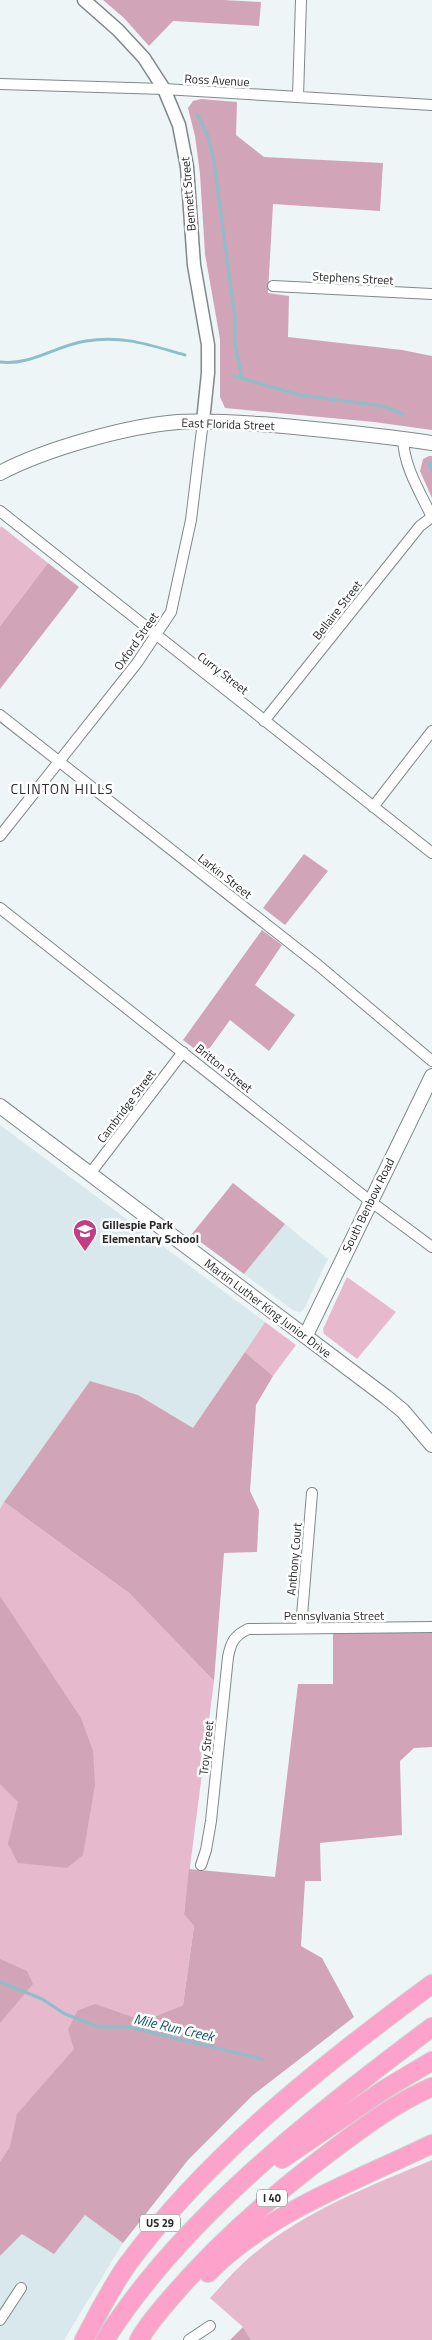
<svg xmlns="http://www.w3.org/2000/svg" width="432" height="2340" viewBox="0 0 432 2340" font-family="'Titillium Web',sans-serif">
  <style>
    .built { fill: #d8e8ec }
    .green { fill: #e6bacc }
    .forest { fill: #d1a5b7 }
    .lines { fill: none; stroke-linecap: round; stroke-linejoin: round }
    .stream { stroke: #8bbfca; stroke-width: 3 }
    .minor-casing { stroke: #82888a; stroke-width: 12 }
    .tertiary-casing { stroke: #82888a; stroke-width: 15 }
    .secondary-casing { stroke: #82888a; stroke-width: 16 }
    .motorway-casing { stroke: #d0d0d0; stroke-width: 20 }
    .minor { stroke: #fff; stroke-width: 10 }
    .tertiary { stroke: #fff; stroke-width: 12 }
    .secondary { stroke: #fff; stroke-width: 14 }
    .motorway { stroke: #fda2ca; stroke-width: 18 }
    .labels { text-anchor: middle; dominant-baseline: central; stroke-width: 5; stroke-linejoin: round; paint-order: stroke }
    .shield { fill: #fff; stroke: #686a6b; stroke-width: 1 }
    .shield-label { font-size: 11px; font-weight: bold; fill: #282a2b }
    .street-label { font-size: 12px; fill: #282a2b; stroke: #fff }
    .poi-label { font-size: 12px; font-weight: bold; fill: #282a2b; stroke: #fff; text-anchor: start }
    .neighbourhood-label { font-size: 14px; letter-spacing: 1px; fill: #282a2b; stroke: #fff }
    .water-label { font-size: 14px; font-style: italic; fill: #0f5965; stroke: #fff }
  </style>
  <rect width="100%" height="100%" fill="#eef5f7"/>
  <path class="built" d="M0,1125L265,1322L193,1429L138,1395L90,1381L0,1509Z
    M285,1224L328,1259L303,1311L300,1312L294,1311L244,1274Z
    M85,2215L123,2243L64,2340H0V2256L22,2234Z"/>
  <path class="green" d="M1,526L48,563L0,626V528Z
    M347,1277L396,1312L357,1359L324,1334L323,1329Z
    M265,1322L296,1345L273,1376L245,1352Z
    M4,1502L129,1593L214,1681L184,1913L194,1926L183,2005L144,2021L0,2190V1509Z
    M432,2160V2340H251L243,2327L210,2298C223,2284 236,2269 250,2257C304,2211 368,2187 432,2160Z"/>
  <path class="forest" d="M103,0H223L261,2L259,26L173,21L149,46L124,18Z
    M201,99L237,102L236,135L264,157L383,163L380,211L273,204L268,293L289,296L288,337L402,350L432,356V430L374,422L225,408L220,397V339L205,254L200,174L195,136L188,108L193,101Z
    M429,456H432V498L420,471L423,459Z
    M48,563L79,587L0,689V626Z
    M304,854L328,871L285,925L263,908Z
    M262,930L282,945L255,985L295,1015L269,1051L230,1020L204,1056L183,1040Z
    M233,1183L285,1224L244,1274L191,1235Z
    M245,1352L273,1376L256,1405L250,1491L259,1510L257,1552L224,1553L214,1681L129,1593L4,1502L90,1381L138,1395L193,1428Z
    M0,1596L81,1718L93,1751L95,1785L83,1855L67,1868L18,1863L8,1844L18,1802L0,1784Z
    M333,1632L432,1633V1747L414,1748L400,1761L402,1835L320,1843L321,1881H305L301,1946L322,1958L354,2017L253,2095L188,2160L123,2243L85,2215L54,2254L22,2234L0,2256V2162L10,2147L17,2114L74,2049L68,2030L77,2011L95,2004L144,2021L183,2005L194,1926L184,1914L189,1869L275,1877L298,1684H333Z
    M0,1959L27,1971L33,1984L0,2023Z
    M243,2327L251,2340H230Z"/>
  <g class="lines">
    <path class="stream" d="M197,114L208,136L214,162L235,318V344L242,378
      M0,362C31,366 57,345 86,341C124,335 149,345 185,355
      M233,376L300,395L382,406L403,414
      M429,463L432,471
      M0,1982L42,1999L65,2014L99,2027H128L262,2059"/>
    <g class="minor-casing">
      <path id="minor" d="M0,84L164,89L432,105
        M298,97L301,0
        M273,286L432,294
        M403,439C404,467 420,492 432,517
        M0,511L432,853
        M0,715L318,965L432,1061
        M264,721L420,526L432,517
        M373,807L432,731
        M0,836L137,663L171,612L191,520L203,421
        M0,908L370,1201L432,1247
        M89,1175L183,1052
        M301,1628L312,1493
        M201,1865L206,1850L211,1821L228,1657C231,1642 234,1636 248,1629L432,1627
        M0,2320L21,2288
        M189,2340L210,2326"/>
    </g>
    <g class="tertiary-casing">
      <path id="tertiary" d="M84,0L118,30L144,58L164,89L179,125L187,167L194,265L208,345V373L203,421"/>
    </g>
    <g class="secondary-casing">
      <path id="secondary" d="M0,473C45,449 127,426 178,422C210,420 242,423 273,425C326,430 379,435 432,443
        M0,1106L386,1397L403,1411L432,1445
        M306,1335L432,1076"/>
    </g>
    <g class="motorway-casing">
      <path id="motorway" d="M282,2159L385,2089L432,2061
        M208,2273C266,2213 358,2180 432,2144
        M84,2340C97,2315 111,2288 127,2265C209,2154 322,2065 432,1984
        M105,2340C181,2219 318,2112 432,2027
        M139,2340C149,2322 163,2307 176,2292C222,2239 274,2194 330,2152C362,2128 395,2103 432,2087"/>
    </g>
    <use href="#minor" class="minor"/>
    <use href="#tertiary" class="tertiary"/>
    <use href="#secondary" class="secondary"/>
    <use href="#motorway" class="motorway"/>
  </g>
  <defs>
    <g id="school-pin" transform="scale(1.25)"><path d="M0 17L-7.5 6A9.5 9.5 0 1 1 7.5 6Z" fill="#c23d82" stroke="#fff"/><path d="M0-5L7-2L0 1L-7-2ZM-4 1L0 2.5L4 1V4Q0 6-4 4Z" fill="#fff"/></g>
  </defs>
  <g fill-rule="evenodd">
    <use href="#school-pin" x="85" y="1231"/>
  </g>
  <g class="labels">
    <g class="shield">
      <rect x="257" y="2189.5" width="30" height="17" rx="4"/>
      <rect x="140" y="2214.5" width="40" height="17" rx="4"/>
    </g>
    <g class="shield-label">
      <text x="272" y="2198">I 40</text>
      <text x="160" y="2223">US 29</text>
    </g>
    <g class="street-label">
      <text transform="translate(217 80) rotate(3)">Ross Avenue</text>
      <text transform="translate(188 194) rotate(-95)">Bennett Street</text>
      <text transform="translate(353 278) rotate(3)">Stephens Street</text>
      <text transform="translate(228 424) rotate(2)">East Florida Street</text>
      <text transform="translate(337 610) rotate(-52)">Bellaire Street</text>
      <text transform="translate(136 641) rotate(-55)">Oxford Street</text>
      <text transform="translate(223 673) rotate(38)">Curry Street</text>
      <text transform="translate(225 876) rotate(38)">Larkin Street</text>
      <text transform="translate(224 1068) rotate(39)">Britton Street</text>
      <text transform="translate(126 1106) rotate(-53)">Cambridge Street</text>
      <text transform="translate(368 1205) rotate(-64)">South Benbow Road</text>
      <text transform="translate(268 1308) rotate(37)">Martin Luther King Junior Drive</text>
      <text transform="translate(294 1559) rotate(-85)">Anthony Court</text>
      <text x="334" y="1615">Pennsylvania Street</text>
      <text transform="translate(206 1748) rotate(-84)">Troy Street</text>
    </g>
    <g class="poi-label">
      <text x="102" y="1224">Gillespie Park<tspan x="102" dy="14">Elementary School</tspan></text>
    </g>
    <g class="neighbourhood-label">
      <text x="62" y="788">CLINTON HILLS</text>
    </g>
    <g class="water-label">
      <text transform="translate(174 2027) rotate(13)">Mile Run Creek</text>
    </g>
  </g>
</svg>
